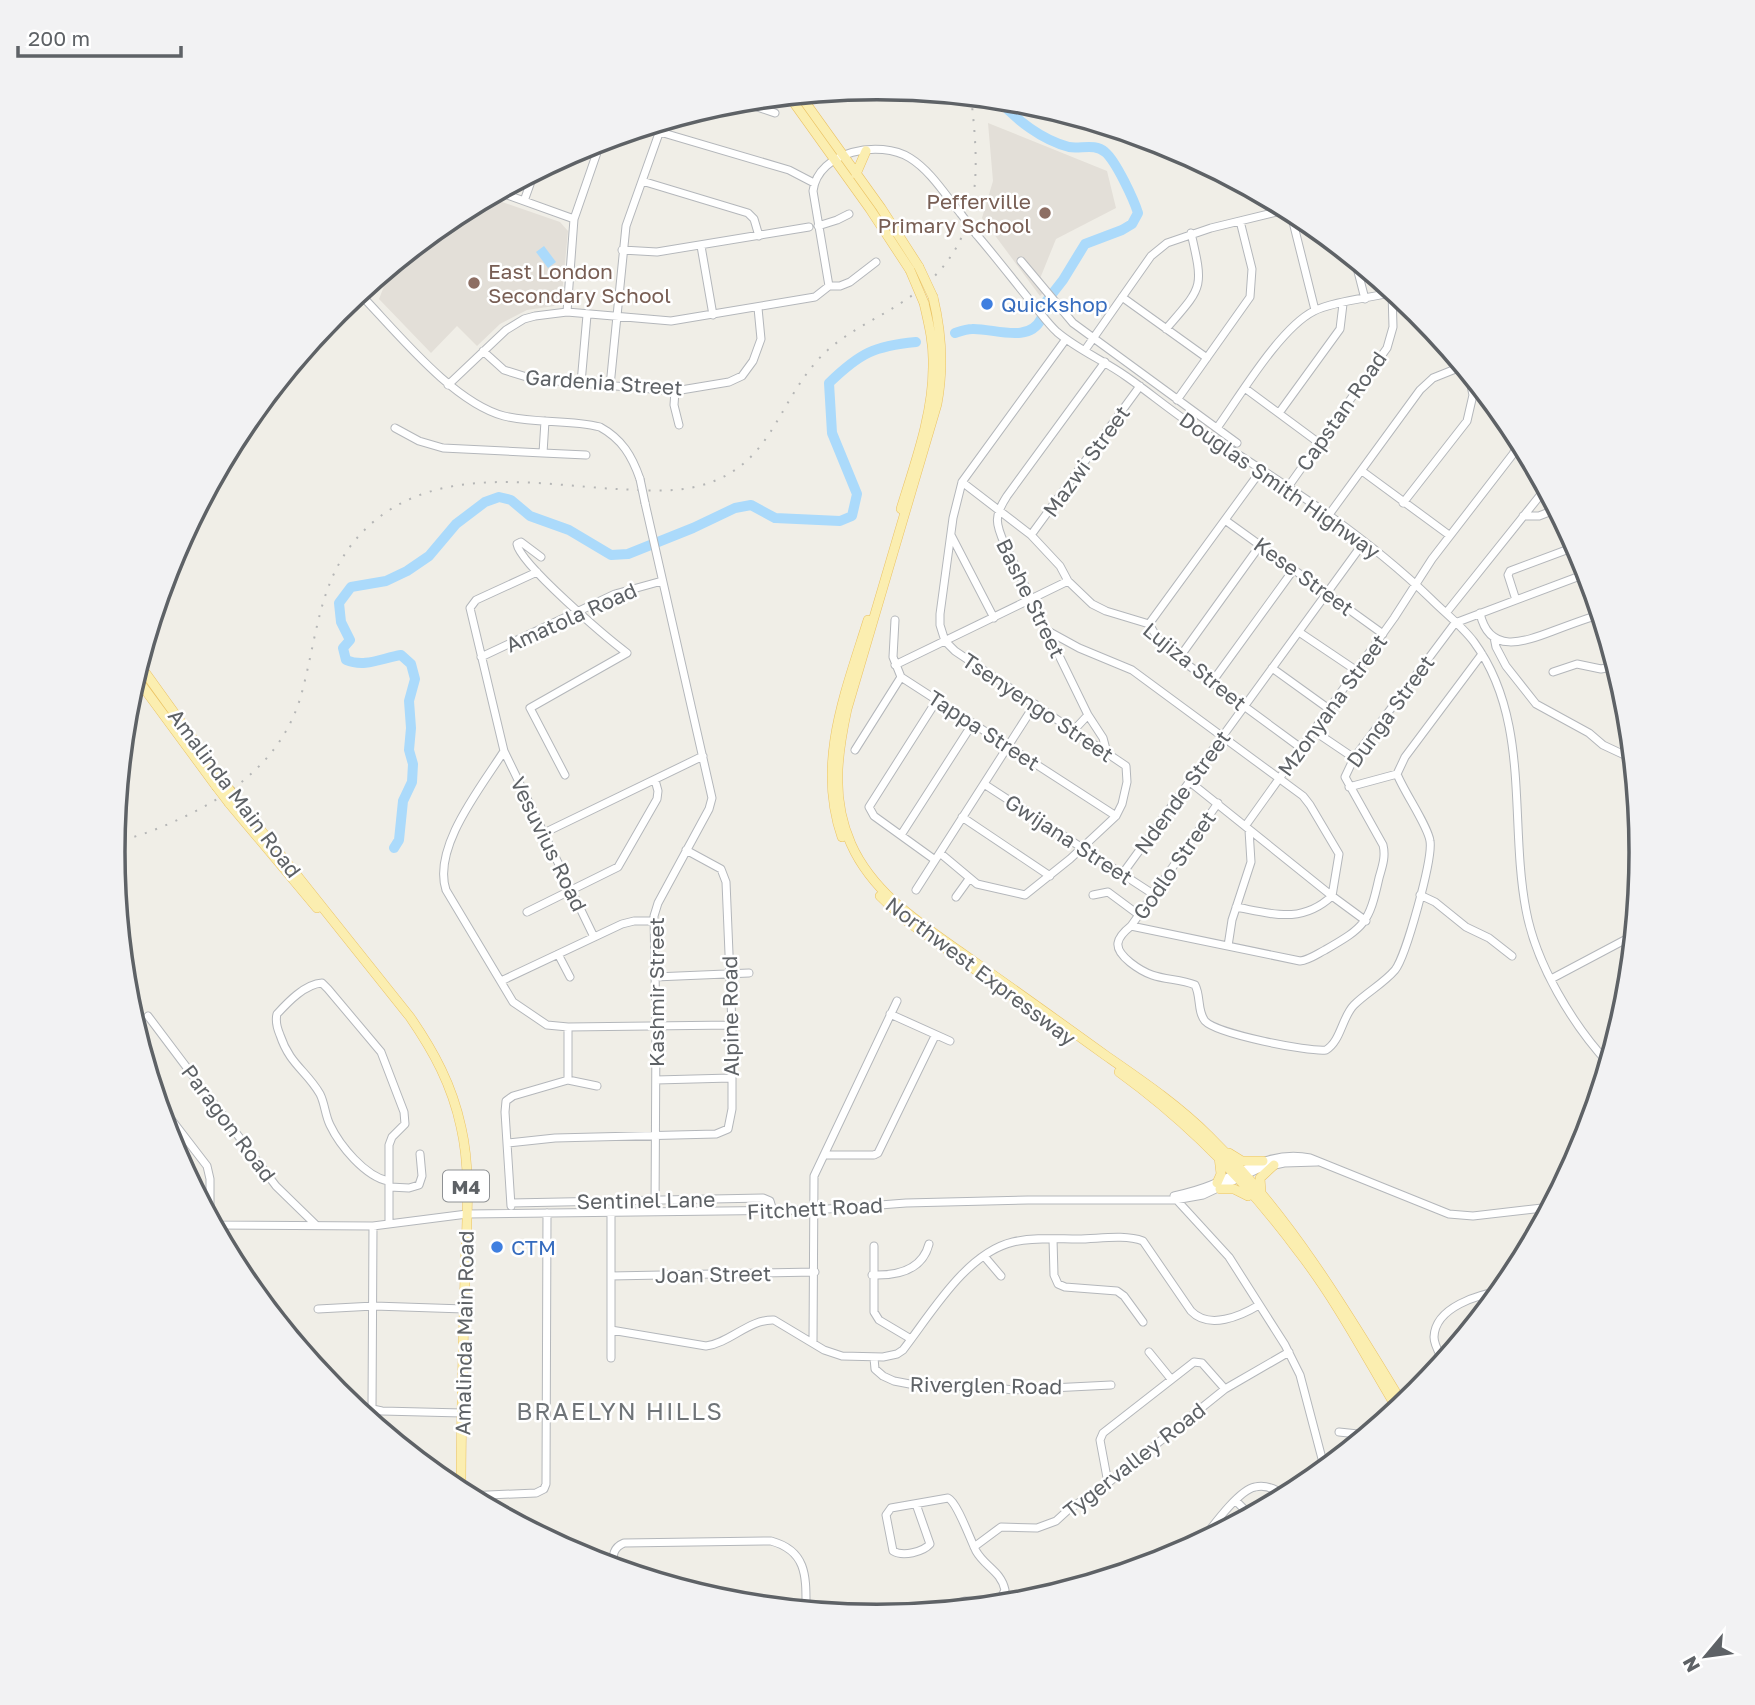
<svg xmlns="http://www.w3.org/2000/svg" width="1755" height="1705" viewBox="0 0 1755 1705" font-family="'Golos Text',sans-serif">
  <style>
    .education { fill: #e3dfd8 }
    .water { fill: #abdafb }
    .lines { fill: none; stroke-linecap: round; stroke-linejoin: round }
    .river { stroke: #abdafb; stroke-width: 10 }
    .minor-casing { stroke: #b4b7bb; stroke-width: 9 }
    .major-casing { stroke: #ebc364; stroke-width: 10 }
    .minor { stroke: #fff; stroke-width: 7 }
    .major { stroke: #fbeeb0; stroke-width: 9 }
    .rail { stroke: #b5b6b6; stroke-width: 2; stroke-dasharray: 2 9; stroke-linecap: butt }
    .minor-bridge-casing { stroke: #b4b7bb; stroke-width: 9; stroke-linecap: butt }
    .major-bridge-casing { stroke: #ebc364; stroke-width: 10; stroke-linecap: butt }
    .minor-bridge { stroke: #fff; stroke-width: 7 }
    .major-bridge { stroke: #fbeeb0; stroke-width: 9 }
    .education-dot { fill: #8d6e63; stroke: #fff; stroke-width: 2.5 }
    .shop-dot { fill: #3f7fe0; stroke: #fff; stroke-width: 2.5 }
    .labels { text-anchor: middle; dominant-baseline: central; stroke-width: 5; stroke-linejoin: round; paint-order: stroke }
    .shield { fill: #fff; stroke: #8e9194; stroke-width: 2 }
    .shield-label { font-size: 19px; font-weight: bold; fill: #5e6266 }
    .education-label { font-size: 21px; fill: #785e54; stroke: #fff; text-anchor: end }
    .shop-label { font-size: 21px; fill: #366cbe; stroke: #fff; text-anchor: start }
    .street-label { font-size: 21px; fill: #5e6266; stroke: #fff }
    .quarter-label { font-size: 24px; letter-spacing: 2px; fill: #6f7478; stroke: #fff }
    .rim { fill: none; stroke: #5e6266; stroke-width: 3.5 }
  </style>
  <rect width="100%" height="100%" fill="#f0eee7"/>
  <path class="education" d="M988,123L1107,171L1116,208L1056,239L1039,281L1045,291L1040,296L982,218L993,181Z
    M488,197L560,222L568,231L561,305L527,310L500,324L477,346L457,326L431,353L379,299L392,266L453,216Z"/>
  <path class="water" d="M544,246L556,262L548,268L536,252Z"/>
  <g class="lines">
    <path class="river" d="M955,333C961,331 966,329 972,329C993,328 1029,344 1041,319C1044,313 1046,309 1045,303L1063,280L1085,244L1122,230L1132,224L1138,213C1134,200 1116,161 1105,152C1095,143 1081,149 1069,147C1042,140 1016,120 998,99
      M394,848L399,840L403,801L412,782L413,764L409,750L411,728L409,701L415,679L411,664L401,655C382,658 365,668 346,660L343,648L350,640L341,622L339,603L351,587L386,581L407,571L429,556L456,524L485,502L499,497L511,500L530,516L569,530L611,555L628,554L693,528L735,508L751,505L775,518L840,521L852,516L857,494L832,433L829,383C860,353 874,346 916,342"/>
    <g class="minor-casing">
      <path id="minor" d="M740,101L775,113
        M660,132L789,170L814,183
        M642,181L748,213L754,219L759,236
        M499,192L574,219
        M524,201L534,173
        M1290,210L1315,310
        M818,226L837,220L849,214
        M976,234C994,255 1011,277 1028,298C1038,309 1046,322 1057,332C1078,350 1105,361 1127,377C1150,393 1171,411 1194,426C1276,479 1360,530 1431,599C1445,613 1462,626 1474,642C1531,720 1509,821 1526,910C1536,964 1572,1024 1609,1064
        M701,246L713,315
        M622,250L657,252L809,227
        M1355,260L1365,299
        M1021,261L1073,323L1237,443
        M829,286L813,191C818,151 880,139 910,158C931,171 946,196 961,214
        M359,293C397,332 452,402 504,416C535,424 569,419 600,427C622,439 632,456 640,479
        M1122,297L1207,358
        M567,312L574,219L601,141
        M1166,329C1203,286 1204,289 1191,233
        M1085,350L1151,256L1167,243L1211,228L1289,209
        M483,351L504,370L533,379L675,391L729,382L742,376L753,361L761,339L758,308
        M581,383L587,315
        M448,385L506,330L524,319L535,316L567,312L671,321L815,297L829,286H840L850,282L876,262
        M610,386L626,226L663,122
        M1246,389L1319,443
        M675,391L674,405L679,425
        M1177,400L1250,297L1252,269L1240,221
        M1279,413L1340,329L1343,304
        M395,428L419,441L443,448L543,453L545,421
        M1217,428C1240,396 1280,328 1314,311C1334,301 1371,298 1394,292
        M543,453L586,455
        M1362,471L1449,535
        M962,482L1031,535L1060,566L1068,581L1092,604L1106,611L1149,624L1158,639L1169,651L1301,748
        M1288,487L1387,348L1393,327L1392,292
        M645,503L712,798L709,809L658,903L654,916L656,1028L655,1212
        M1403,503L1467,421L1473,395L1468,371
        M1328,516L1420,390L1433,378L1463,366
        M1523,516H1539L1557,509
        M1225,520L1383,634
        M951,535L994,618
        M1031,535L1140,386
        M541,557L521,542L517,544C520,564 607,638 627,653L530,708L565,775
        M537,572L476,600L470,608L504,751C482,786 432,847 446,890L513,1002L547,1025L568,1027L732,1025
        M1516,600L1508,575L1510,571L1577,546
        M1446,613L1546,488
        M1480,613C1489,655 1524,642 1553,631C1569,625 1585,619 1601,614
        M895,620L893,657L901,677L1116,816
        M1149,624L1262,469
        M1048,631L1079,648L1132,670L1303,796L1310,805L1339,854L1332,896C1302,924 1273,914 1236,907
        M1299,632L1357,671
        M1494,637L1496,647L1506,666L1536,704L1589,733L1603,745L1633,759
        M481,657L615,594L662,581
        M1179,658L1261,544
        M895,665L1068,581
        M1272,668L1329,709
        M1553,672L1577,664L1601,669L1616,666
        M1212,682L1294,569
        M1088,715L1103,738L1107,753
        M1073,731L1088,715L1005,545C995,523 994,516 1007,496L1105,362
        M1314,731L1354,758
        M855,750L901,677
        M504,751L594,937
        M1190,782L1332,896L1366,921
        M984,784L1153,894
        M1349,787L1397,774
        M1218,803L1131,926C1126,930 1119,936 1118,943C1116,956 1141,971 1152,975C1166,980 1181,979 1195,985C1201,996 1197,1011 1205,1021C1217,1034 1308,1052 1326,1050C1341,1041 1342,1017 1354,1005C1367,992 1383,984 1395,970C1406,956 1433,859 1430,841C1428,826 1404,792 1397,774L1405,757L1482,654
        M962,817L1050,876
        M1246,825L1394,618L1432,559L1513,454L1520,440
        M544,833L703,756
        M901,835L973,723
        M940,853L977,884L1025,895L1070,859L1116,816L1122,804L1127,782L1126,766L955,651L945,641L940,625V614L953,518L962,482L1066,339
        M935,860L874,816L869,807L937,700
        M1123,873L1364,542
        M916,890L1035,704
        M1093,895L1108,892L1139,915
        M1420,895L1435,902L1466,927L1489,938L1512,956
        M956,897L969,879
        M527,912L618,867L657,799L658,791L655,780
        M1131,926L1300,961C1309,960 1317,954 1325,950C1365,927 1369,923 1379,878C1382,867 1386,857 1383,845L1345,777L1354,758L1455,623L1588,573
        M1228,946L1232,920L1251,862L1249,830
        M558,954L570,977
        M655,977L749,973
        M1551,979L1634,935
        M501,981L622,924L634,921H653
        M890,1014L950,1041
        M148,1016L276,1186L315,1224
        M568,1080V1027
        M656,1080L731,1078
        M157,1101L207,1166L210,1179V1218
        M508,1143L555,1138L716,1134L728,1129L732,1109V1025L726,882L721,869L686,850
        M825,1155H874L878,1153L935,1036
        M388,1181C365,1176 340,1146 330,1125C325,1115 325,1104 320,1094C306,1070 290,1065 280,1035C277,1028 275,1022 277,1014C288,1002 305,984 322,983L328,989L381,1052L404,1112L405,1124L392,1137L389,1145V1223
        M390,1187L409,1188L419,1185L422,1176L420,1154
        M1174,1196C1187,1193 1199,1190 1211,1185C1244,1171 1272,1150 1310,1158L1449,1214L1473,1216L1551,1207
        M1174,1197L1229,1257L1285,1345L1300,1375L1325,1470
        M511,1203L763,1198L770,1201L773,1211
        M511,1206L505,1112L506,1101L513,1096L568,1080L597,1086
        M213,1225L373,1226L467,1214L815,1210L906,1203L1028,1200H1175L1203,1195L1258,1169L1284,1163L1317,1162
        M1053,1239L1054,1275L1058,1284L1065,1287L1117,1291L1124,1296L1143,1322
        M874,1246V1312L879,1320L911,1339
        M984,1256L1001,1276
        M872,1275C896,1276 922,1271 929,1244
        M611,1276L815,1272
        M318,1309L374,1306L464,1309
        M611,1330L706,1346C730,1343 749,1319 774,1320L824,1350L842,1356L883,1357L897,1354L903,1350C931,1314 966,1253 1013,1242C1034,1237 1057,1239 1078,1239C1098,1239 1124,1234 1143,1241L1191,1311C1209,1330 1241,1316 1259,1305
        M813,1342L814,1176L897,1001
        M1149,1352L1171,1379
        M611,1358V1213
        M874,1358L875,1369L883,1376L894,1381L920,1386H980L1013,1390L1111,1385
        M1444,1362C1440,1354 1434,1346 1434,1337C1435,1307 1479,1294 1503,1291
        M1399,1399L1413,1398
        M349,1404L382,1411L462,1413
        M372,1410L373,1226
        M1339,1432L1358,1434L1364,1438
        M1108,1483L1100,1440L1103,1433L1194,1362L1202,1363L1225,1389
        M466,1496L536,1493L544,1489L546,1484L547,1213
        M1236,1501L1251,1516
        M916,1504L930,1544C923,1552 903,1557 893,1551L886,1515L891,1508L948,1498C957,1502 970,1539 976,1551C985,1567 1001,1571 1005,1590L1001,1598L994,1603L965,1601L927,1613
        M1199,1544C1210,1530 1238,1490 1255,1487C1266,1484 1279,1491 1287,1497
        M974,1547L1001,1527L1037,1528L1056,1521L1068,1510L1108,1483L1225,1389L1289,1352
        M613,1568C613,1556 612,1548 624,1543L771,1541C808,1551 806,1578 806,1610"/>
    </g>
    <g class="major-casing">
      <path id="major" d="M800,95L881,208L919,267
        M789,96L870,209L910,270
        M856,174L866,151
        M933,297C942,334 944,367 937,404L847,709C837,755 831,799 851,844C875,898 929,929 976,963C1019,993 1062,1024 1105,1055C1141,1080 1178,1105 1209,1136C1289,1215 1346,1310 1404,1406
        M901,509C915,463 933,415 933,367C934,345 929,324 924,303
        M139,664L224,782
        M135,676L216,786
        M236,799L410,1017C434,1052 452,1085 461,1127C472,1174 466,1227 465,1275C463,1348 461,1420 461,1493
        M229,803L317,908
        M842,837C816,763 846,691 868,620
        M880,896L904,919L1025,1005
        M1119,1072C1188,1122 1248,1183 1299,1252C1337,1301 1366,1357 1398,1410
        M1229,1153L1242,1161H1263
        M1217,1183L1221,1174L1219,1157
        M1220,1189H1234L1248,1196
        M1261,1192L1260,1178L1274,1165"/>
    </g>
    <use href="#minor" class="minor"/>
    <use href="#major" class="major"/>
    <path class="rail" d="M113,842C139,837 163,827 186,816C238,791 282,756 300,699C319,634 317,571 372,523C439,465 535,484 616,489C643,490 672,493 699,486C770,467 775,409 816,362C839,335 872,322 901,303C982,251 981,183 971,97"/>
    <g class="minor-bridge-casing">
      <path id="minor-bridge" d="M961,214L976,234
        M640,479L645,503"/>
    </g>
    <g class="major-bridge-casing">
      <path id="major-bridge" d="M919,267L933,297
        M910,270L924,303
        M224,782L236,799
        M216,786L229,803"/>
    </g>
    <use href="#minor-bridge" class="minor-bridge"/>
    <use href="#major-bridge" class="major-bridge"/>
  </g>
  <g class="education-dot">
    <circle cx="1045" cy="213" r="7"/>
    <circle cx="474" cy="283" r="7"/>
  </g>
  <g class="shop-dot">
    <circle cx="987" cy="304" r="7"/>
    <circle cx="497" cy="1247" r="7"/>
  </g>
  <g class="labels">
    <rect class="shield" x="443" y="1170.5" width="46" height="31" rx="5"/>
    <g class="shield-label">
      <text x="466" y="1186">M4</text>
    </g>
    <g class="education-label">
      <text x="1031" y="201">Pefferville<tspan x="1031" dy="24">Primary School</tspan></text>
      <text x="488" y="271" text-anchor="start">East London<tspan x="488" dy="24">Secondary School</tspan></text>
    </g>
    <g class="shop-label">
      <text x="1001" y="304">Quickshop</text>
      <text x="511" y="1247">CTM</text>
    </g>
    <g class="street-label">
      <text transform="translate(604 382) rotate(4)">Gardenia Street</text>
      <text transform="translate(1341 411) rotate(-55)">Capstan Road</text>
      <text transform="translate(1086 461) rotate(-54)">Mazwi Street</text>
      <text transform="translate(1280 485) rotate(35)">Douglas Smith Highway</text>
      <text transform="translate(1304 576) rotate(36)">Kese Street</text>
      <text transform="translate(1031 598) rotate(64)">Bashe Street</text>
      <text transform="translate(571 617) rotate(-24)">Amatola Road</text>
      <text transform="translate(1195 666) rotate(39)">Lujiza Street</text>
      <text transform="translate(1332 705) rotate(-54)">Mzonyana Street</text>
      <text transform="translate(1038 707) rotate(34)">Tsenyengo Street</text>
      <text transform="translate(1390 711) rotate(-54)">Dunga Street</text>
      <text transform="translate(984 730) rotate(33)">Tappa Street</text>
      <text transform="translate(1182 792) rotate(-54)">Ndende Street</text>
      <text transform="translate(235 793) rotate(53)">Amalinda Main Road</text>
      <text transform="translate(1069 839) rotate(33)">Gwijana Street</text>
      <text transform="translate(549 844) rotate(64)">Vesuvius Road</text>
      <text transform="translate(1174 865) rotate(-55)">Godlo Street</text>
      <text transform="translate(981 971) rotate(37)">Northwest Expressway</text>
      <text transform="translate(656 992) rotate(-90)">Kashmir Street</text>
      <text transform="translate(730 1016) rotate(-91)">Alpine Road</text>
      <text transform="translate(229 1123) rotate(53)">Paragon Road</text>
      <text transform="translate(646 1200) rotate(-1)">Sentinel Lane</text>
      <text transform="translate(815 1208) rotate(-3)">Fitchett Road</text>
      <text transform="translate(713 1274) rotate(-1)">Joan Street</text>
      <text transform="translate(464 1333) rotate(-89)">Amalinda Main Road</text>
      <text transform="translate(986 1385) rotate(1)">Riverglen Road</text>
      <text transform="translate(1134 1460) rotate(-38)">Tygervalley Road</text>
    </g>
    <g class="quarter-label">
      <text x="620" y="1410">BRAELYN HILLS</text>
    </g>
  </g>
  <path d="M0 0H1755V1705H0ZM125 852a752 752 0 1 1 1504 0a752 752 0 1 1-1504 0Z" fill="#f2f2f3" fill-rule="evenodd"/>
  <path class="rim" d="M125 852a752 752 0 1 1 1504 0a752 752 0 1 1-1504 0Z"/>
  <g transform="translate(1706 1656) rotate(241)" stroke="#ffffff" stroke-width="5" paint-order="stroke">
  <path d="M0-5L12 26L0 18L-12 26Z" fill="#5e6266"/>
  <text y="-10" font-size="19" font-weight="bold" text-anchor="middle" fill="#5e6266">N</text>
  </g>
  <path d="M18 46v10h163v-10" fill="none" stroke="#5e6266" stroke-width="3.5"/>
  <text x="28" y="46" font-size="21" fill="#5e6266" stroke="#ffffff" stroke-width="5" paint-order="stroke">200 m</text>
</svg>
